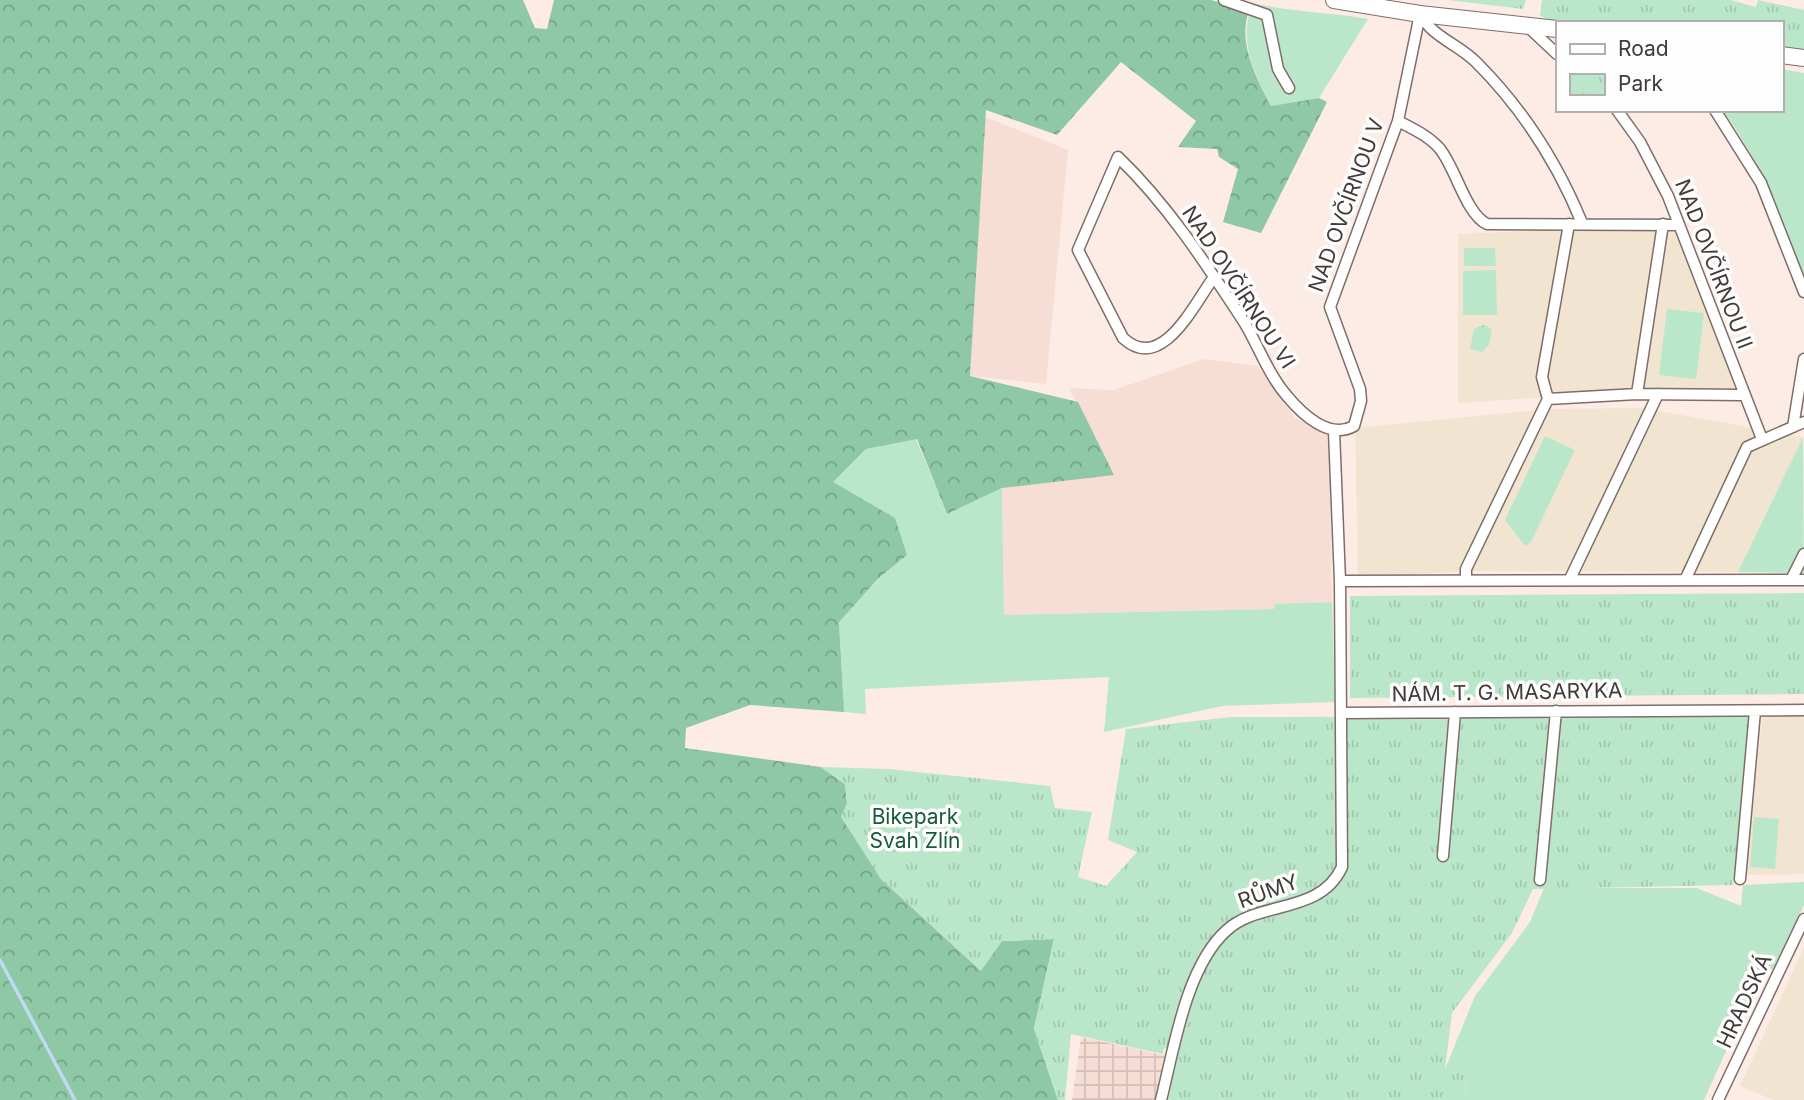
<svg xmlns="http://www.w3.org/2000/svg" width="1804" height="1100" viewBox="0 0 1804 1100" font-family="Inter,sans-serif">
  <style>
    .built { fill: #f7ded5 }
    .industrial { fill: url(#industrial-grid) }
    .education { fill: #f1e5d1 }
    .green { fill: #bae7ca }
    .forest { fill: url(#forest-crowns) }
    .park { fill: url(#park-tufts) }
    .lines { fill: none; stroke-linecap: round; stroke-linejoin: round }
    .stream { stroke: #bfdaf5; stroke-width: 3.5 }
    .minor-casing { stroke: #7d6e69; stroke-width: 13 }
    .secondary-casing { stroke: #7d6e69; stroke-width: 18 }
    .minor { stroke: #fff; stroke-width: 10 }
    .secondary { stroke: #fff; stroke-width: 16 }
    .labels { text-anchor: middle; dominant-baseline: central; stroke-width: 7; stroke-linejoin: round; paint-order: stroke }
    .street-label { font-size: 21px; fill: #413a38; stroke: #fdfdfd }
    .park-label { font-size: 21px; fill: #175b39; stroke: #fdfdfd }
  </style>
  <defs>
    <pattern id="industrial-grid" width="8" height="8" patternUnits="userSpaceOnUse" patternTransform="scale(1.75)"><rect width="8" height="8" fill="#f7ded5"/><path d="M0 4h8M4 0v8" fill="none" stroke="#d5bfb8"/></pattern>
    <pattern id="forest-crowns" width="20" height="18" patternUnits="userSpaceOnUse" patternTransform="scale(1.75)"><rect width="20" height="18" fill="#8ec8a4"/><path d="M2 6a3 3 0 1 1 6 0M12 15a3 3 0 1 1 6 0" fill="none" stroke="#76a387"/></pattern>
    <pattern id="park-tufts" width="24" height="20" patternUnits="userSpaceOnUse" patternTransform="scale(1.75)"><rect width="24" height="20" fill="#bae7ca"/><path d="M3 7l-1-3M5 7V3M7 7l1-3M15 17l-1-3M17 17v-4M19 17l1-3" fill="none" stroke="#a1c7ae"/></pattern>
  </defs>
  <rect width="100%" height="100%" fill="#fdece6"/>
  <path class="built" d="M985,117L1068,150L1046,384L970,376Z
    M1204,359L1258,366L1295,418L1329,434L1332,602L1275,609L1004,615L1002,488L1113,475L1069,388L1114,390Z"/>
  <path class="industrial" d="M1081,1037L1168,1056L1157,1100H1072Z"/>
  <path class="education" d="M1615,227L1647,228L1676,233L1679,237L1736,382L1734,387L1728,390H1655L1458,403V234Z
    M1643,408L1803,437L1738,572L1472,571L1358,577L1355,428L1550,409Z
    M1804,714V874L1746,875L1762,718Z
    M1804,947V1100H1773L1740,1086Z"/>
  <path class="green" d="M1253,3C1291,12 1329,12 1368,19L1319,98L1271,106C1254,72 1237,41 1253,3Z
    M1781,69L1804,73V281C1781,216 1763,167 1723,110H1781Z
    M1464,248H1495L1496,266H1464Z
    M1496,270L1497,315H1463V271Z
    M1667,309L1704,313L1696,379L1659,375Z
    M1545,436L1575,450L1531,542L1525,546L1505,520Z
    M1803,437L1804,573L1738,572Z
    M916,439L947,514L1002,488L1004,615L1274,609L1275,604L1332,602L1335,702L1222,706L1104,732L1109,677L865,689L866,714L844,712L839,621L879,579L907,555L832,482L866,449Z
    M1754,817L1779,819L1775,869L1750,867Z
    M1804,882V905L1774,970L1764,967L1704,1100H1465L1466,1077L1445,1069L1475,996L1530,922L1544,888H1697L1741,906L1743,885Z"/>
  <path class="forest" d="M0,0H523L535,28L547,29L554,0H1211L1249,11C1237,42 1257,79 1271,106L1319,98L1327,102L1261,233L1223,222L1238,169L1219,157L1217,149L1178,147L1196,121L1121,62L1057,135L986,110L970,376L1078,402L1114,475L1002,488L947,514L917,439L866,449L833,482L895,518L907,555L878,579L839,622L844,712L750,705L686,728L685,748L821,767L845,784L847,803L842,817L881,879L980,970L1002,941L1054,939L1034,1029L1058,1100H0Z"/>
  <path class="park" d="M1448,0H1526L1523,9Z
    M1542,0H1731L1756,7L1758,0L1804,10V51L1781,50V23L1555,22L1540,16Z
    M1484,325L1492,329L1489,345L1482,352L1470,349L1474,329Z
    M1804,593V694L1350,698V596Z
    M1751,716L1733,885L1533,889L1512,933L1452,1013L1445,1069L1466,1076L1465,1100H1168L1178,1050L1164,1048L1163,1054L1071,1034L1065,1100H1058L1034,1029L1054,939L1002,941L981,971L881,879L841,817L847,803L845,784L821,767L889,769L1050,786L1055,808L1092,812L1078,877L1106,886L1137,852L1108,840L1126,729L1230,717Z"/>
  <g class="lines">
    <path class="stream" d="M0,960L75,1100"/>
    <g class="minor-casing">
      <path id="minor" d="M1224,0L1267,15L1278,69L1289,88
        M1420,14C1432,37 1458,44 1476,62C1523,109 1557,162 1582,223
        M1527,26L1557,54
        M1617,110L1640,142L1668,196L1762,439
        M1715,110L1761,183L1804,292
        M1398,121C1413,129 1429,136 1440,149C1456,169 1466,214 1487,224L1679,225
        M1214,277C1194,304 1162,374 1123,338L1078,250L1118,157C1168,205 1206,264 1244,322C1259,347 1268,374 1287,396C1302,414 1329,440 1354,426L1361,401L1360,389L1330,307L1398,121L1420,14
        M1637,394L1663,224
        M1548,399L1542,377L1569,224
        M1793,427L1804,359
        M1686,578L1747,447L1804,422
        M1466,579V569L1548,399L1637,394L1744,395
        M1570,579L1658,394
        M1791,580L1804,554
        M1340,581L1804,580
        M1342,713L1804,710
        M1443,856L1455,712
        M1740,879L1755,711
        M1540,880L1556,711
        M1161,1100C1174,1049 1186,966 1227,930C1260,900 1320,915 1342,867L1340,581L1334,431
        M1718,1100L1804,919"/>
    </g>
    <g class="secondary-casing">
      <path id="secondary" d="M1334,0L1420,14L1557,29
        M1781,55L1804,58"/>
    </g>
    <use href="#minor" class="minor"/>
    <use href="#secondary" class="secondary"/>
  </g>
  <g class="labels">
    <g class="street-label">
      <text transform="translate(1346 205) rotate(-70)">NAD OVČÍRNOU V</text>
      <text transform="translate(1714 264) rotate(69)">NAD OVČÍRNOU II</text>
      <text transform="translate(1239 287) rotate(57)">NAD OVČÍRNOU VI</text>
      <text transform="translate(1507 692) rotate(-1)">NÁM. T. G. MASARYKA</text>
      <text transform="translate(1268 891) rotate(-20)">RŮMY</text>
      <text transform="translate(1744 1001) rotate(-65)">HRADSKÁ</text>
    </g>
    <g class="park-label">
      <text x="915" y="816">Bikepark<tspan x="915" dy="24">Svah Zlín</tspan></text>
    </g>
  </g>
  <rect x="1556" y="21" width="228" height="91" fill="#fdfdfd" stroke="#b2afae" stroke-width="2"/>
  <rect x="1570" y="44" width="35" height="10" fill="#ffffff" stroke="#b2afae" stroke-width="2"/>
  <text x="1618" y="56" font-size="21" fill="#413a38">Road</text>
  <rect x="1570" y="74" width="35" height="21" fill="url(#park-tufts)" stroke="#b2afae" stroke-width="2"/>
  <text x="1618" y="91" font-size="21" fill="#413a38">Park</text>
</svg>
